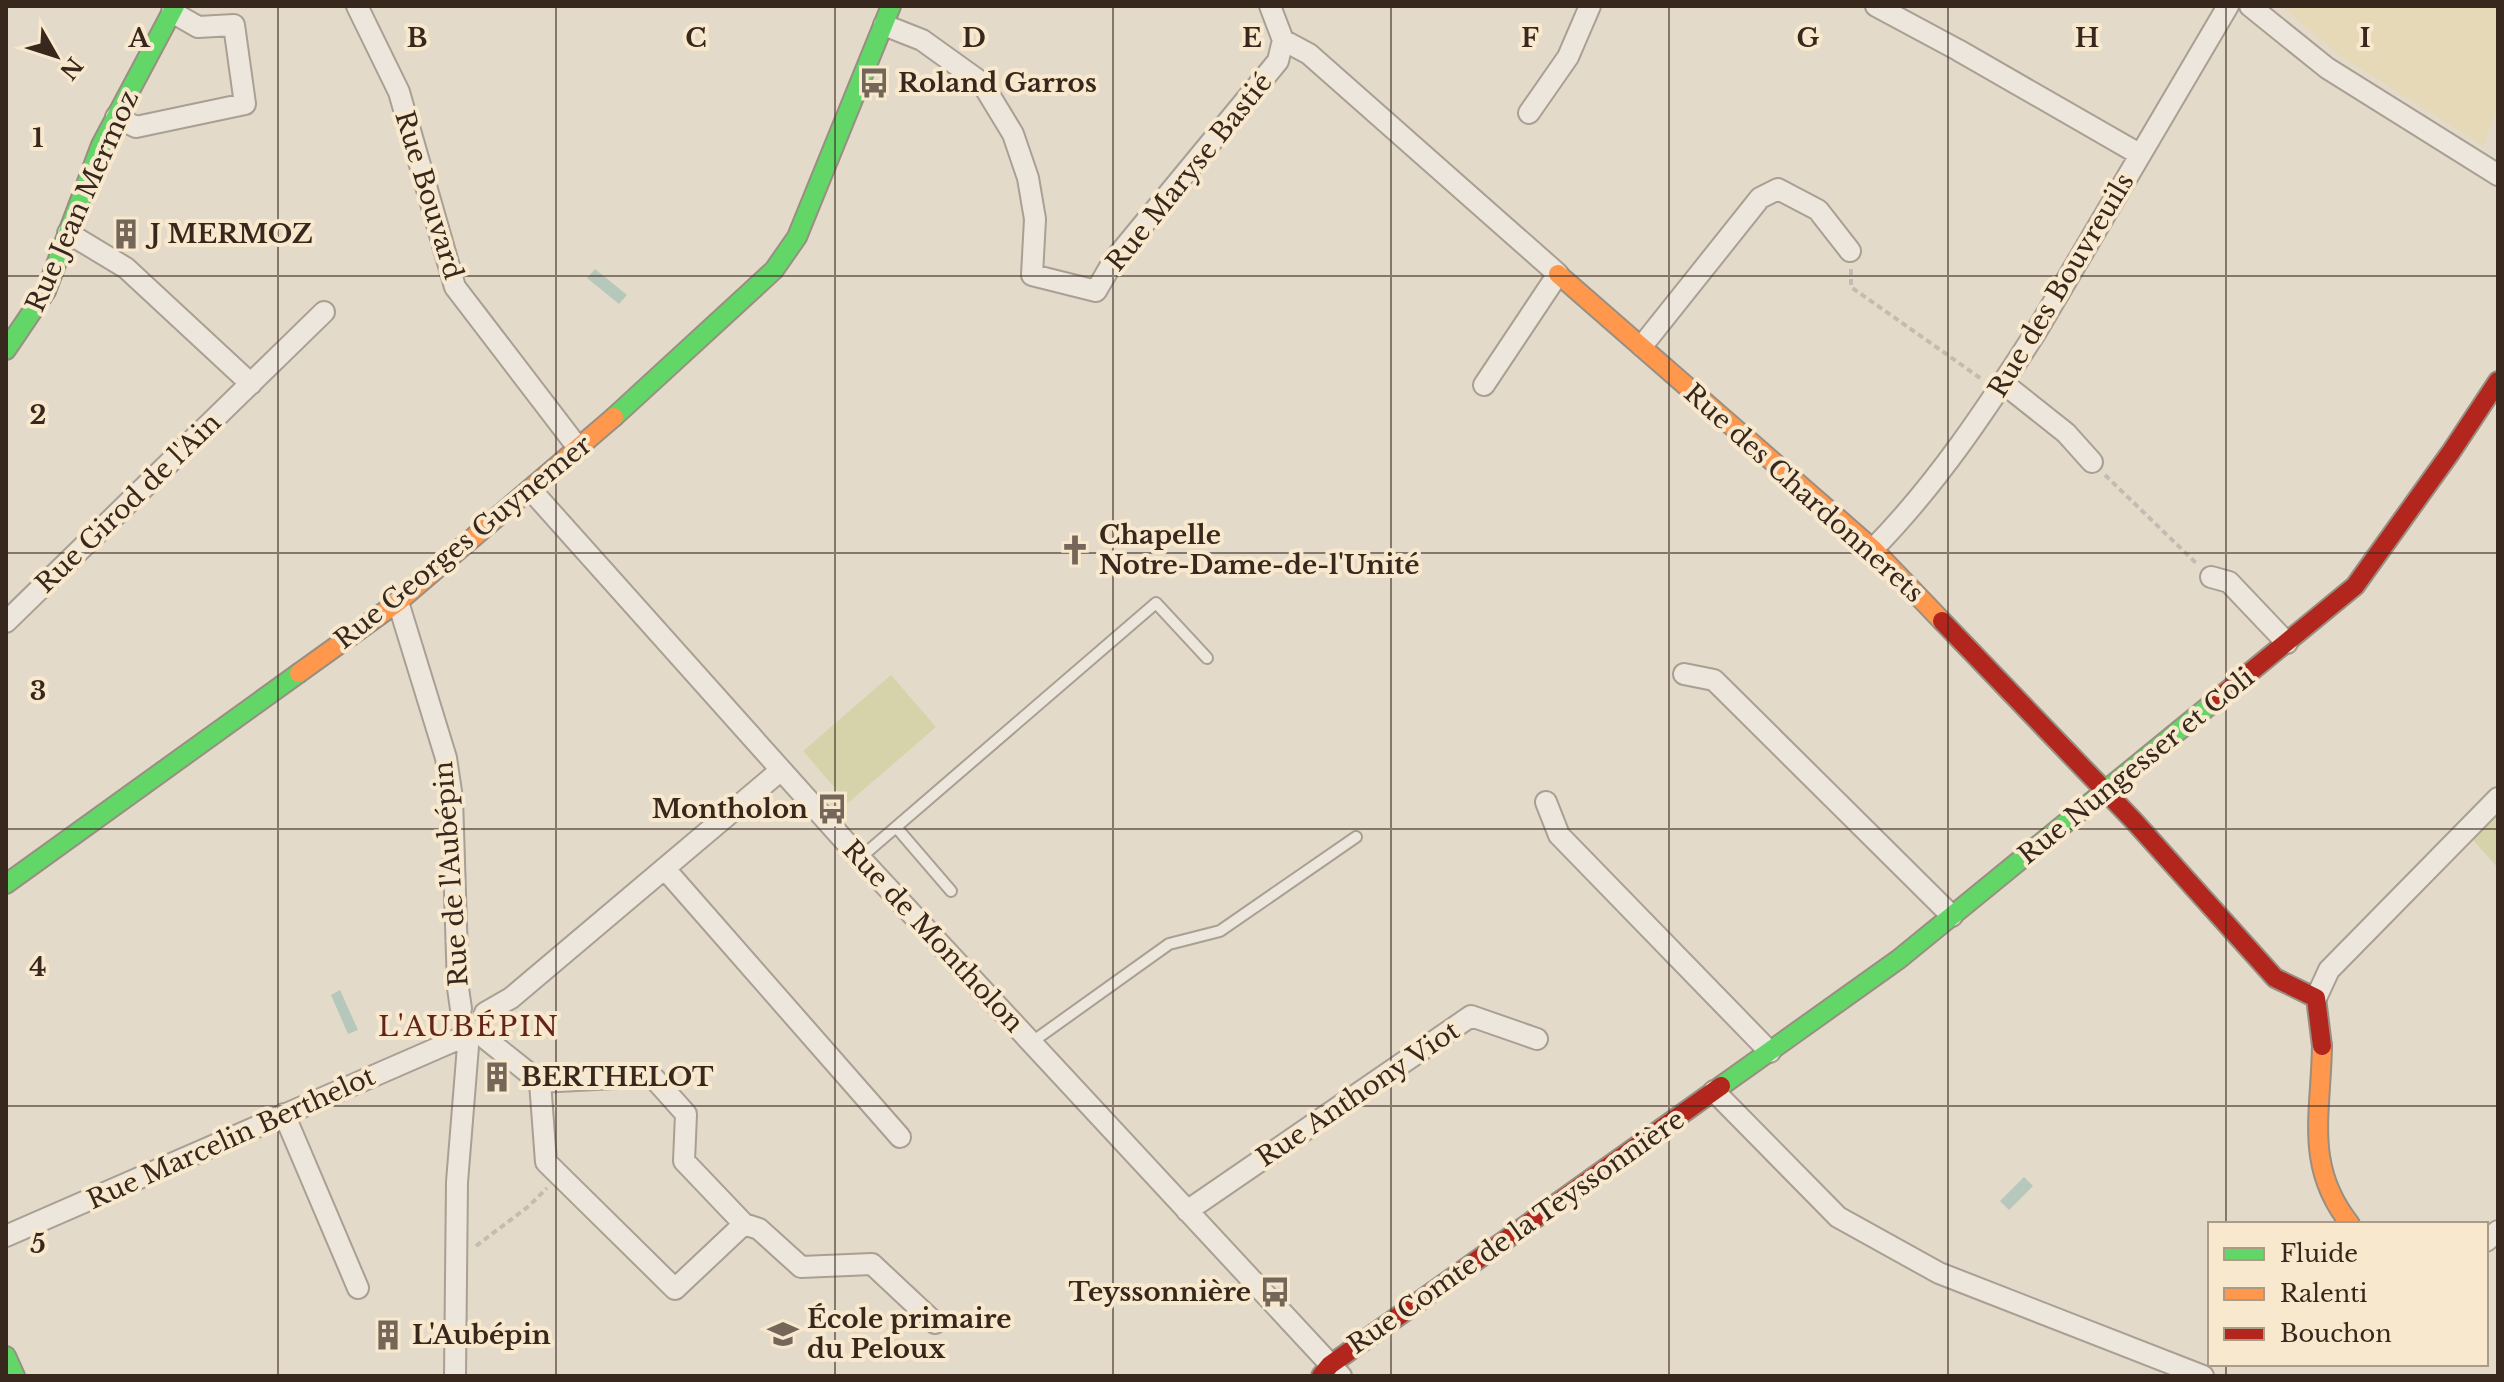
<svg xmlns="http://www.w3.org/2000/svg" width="2504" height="1382" viewBox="0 0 2504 1382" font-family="'Libre Baskerville',serif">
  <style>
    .farmland { fill: #e5d9b8 }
    .green { fill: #d6d3ab }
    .water { fill: #b6c8bb }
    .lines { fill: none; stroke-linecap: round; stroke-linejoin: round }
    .lane-casing { stroke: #a99f93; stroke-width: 14 }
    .street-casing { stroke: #a99f93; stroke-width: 24 }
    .fast-casing { stroke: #988f83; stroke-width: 22 }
    .slow-casing { stroke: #988f83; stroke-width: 22 }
    .jam-casing { stroke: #988f83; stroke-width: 22 }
    .path { stroke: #c4bcb2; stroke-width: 4; stroke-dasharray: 6 4; stroke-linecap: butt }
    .lane { stroke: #ece6dc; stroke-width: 10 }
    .street { stroke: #ece6dc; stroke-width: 20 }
    .fast { stroke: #63d668; stroke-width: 18 }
    .slow { stroke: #ff974d; stroke-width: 18 }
    .jam { stroke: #b3261e; stroke-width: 18 }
    .grid { fill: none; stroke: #37271c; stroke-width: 2; stroke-opacity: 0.55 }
    .labels { text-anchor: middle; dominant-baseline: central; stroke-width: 8; stroke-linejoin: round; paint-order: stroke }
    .poi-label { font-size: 26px; font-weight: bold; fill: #37271c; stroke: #f7e8ce; text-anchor: start }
    .street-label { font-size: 26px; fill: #37271c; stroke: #f7e8ce }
    .neighbourhood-label { font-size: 28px; letter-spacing: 2px; fill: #652419; stroke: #f7e8ce }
    .grid-label { font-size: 26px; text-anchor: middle; font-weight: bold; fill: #37271c; stroke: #f7e8ce; stroke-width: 8; stroke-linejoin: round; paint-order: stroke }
  </style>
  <rect width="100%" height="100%" fill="#e4dac9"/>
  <path class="farmland" d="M2282,6H2498V107L2483,146L2338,54Z"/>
  <path class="green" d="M891,675L936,727L848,803L803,751Z
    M2498,814V868L2472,839Z"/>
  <path class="water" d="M595,269L627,295L619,304L587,278Z
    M340,990L358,1030L348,1034L331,995Z
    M2024,1177L2033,1186L2009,1210L2000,1201Z"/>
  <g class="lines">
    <g class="lane-casing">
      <path id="lane" d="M860,858L896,827
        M951,891L896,827L1156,603L1207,658
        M1032,1042L1169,944L1220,931L1356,837"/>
    </g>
    <g class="street-casing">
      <path id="street" d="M357,6L399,92L455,287L579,449
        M1876,6L1958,50L2139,154
        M2250,6L2327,68L2498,175
        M884,25L922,40L982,83L1013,134L1028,178L1035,219L1032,275L1096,291L1114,260L1278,61L1283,40L1270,6
        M1283,40L1309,54L1558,274L1484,385
        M1529,113L1568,57L1590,6
        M116,117L136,127L245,104L234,25L198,27L172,12
        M68,233L126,268L251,384
        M1642,346L1760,198L1778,189L1818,210L1850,251
        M2003,383L2066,433L2092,462
        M531,490L860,858L1341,1376
        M1873,549C1937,484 1987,408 2036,332L2228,6
        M2211,577L2229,582L2287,643
        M398,602L446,758L452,798L458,988L461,1009
        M6,622L324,312
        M1684,674L1714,680L1952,916
        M1546,802L1559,835L1770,1052
        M665,869L900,1137
        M2316,998L2329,970L2498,798
        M485,1013L511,998L781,770
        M486,1039L540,1082L652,1076L686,1114L684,1161L744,1224L759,1229L801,1267L872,1264L935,1323
        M540,1082L546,1162L675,1289L744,1224
        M1714,1091L1838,1217L1939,1273L2203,1376
        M284,1114L358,1288
        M1187,1211L1471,1016L1537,1039
        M6,1236L456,1040
        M2486,1241L2498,1231
        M455,1376L457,1182L468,1046"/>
    </g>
    <g class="fast-casing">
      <path id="fast" d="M6,350L46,291L101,145L175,6
        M614,417L774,270L797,237L891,6
        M6,884L299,673
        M1721,1086L1899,959L2215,701
        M6,1356L15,1376"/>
    </g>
    <g class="slow-casing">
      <path id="slow" d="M1558,274L1873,549L1942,621
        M299,673L398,602L614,417
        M2322,1046C2321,1114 2304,1166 2350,1224"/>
    </g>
    <g class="jam-casing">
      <path id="jam" d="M1942,621L2133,820L2275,978L2316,998L2322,1046
        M2215,701L2355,586L2451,452L2498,381
        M1321,1376L1330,1365L1721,1086"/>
    </g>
    <path class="path" d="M1851,269V287L1983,380
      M2105,475L2196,563
      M476,1246L529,1206L547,1188"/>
    <use href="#lane" class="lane"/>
    <use href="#street" class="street"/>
    <use href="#fast" class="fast"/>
    <use href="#slow" class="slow"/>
    <use href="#jam" class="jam"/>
  </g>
  <path class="grid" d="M278,6V1376M556,6V1376M835,6V1376M1113,6V1376M1391,6V1376M1669,6V1376M1948,6V1376M2226,6V1224M6,276H2498M6,553H2498M6,829H2498M6,1106H2498M2226,1364V1376"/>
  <defs>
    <g id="bus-bare" transform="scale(2.4)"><path d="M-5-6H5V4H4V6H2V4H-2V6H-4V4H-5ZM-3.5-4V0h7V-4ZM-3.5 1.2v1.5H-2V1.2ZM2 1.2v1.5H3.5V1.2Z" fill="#746659" stroke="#f7e8ce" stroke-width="2.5" paint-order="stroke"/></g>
    <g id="building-bare" transform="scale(2.4)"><path d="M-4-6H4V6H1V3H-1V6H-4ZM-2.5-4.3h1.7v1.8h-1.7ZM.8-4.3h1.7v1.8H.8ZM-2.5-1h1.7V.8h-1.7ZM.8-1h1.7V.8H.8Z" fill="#746659" stroke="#f7e8ce" stroke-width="2.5" paint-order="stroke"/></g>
    <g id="church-bare" transform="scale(2.4)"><path d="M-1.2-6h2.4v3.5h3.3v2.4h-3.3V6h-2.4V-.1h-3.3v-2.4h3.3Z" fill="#746659" stroke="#f7e8ce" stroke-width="2.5" paint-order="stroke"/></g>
    <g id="school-bare" transform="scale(2.4)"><path d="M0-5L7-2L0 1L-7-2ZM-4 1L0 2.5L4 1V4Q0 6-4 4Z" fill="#746659" stroke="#f7e8ce" stroke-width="2.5" paint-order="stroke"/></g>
  </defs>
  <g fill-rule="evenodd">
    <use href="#bus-bare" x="874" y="83"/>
    <use href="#building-bare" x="126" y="234"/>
    <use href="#church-bare" x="1075" y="550"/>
    <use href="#bus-bare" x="832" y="809"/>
    <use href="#building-bare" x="497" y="1077"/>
    <use href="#bus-bare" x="1275" y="1292"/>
    <use href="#school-bare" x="783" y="1334"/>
    <use href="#building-bare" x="388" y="1335"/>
  </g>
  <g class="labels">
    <g class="poi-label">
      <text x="898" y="83">Roland Garros</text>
      <text x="150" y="234">J MERMOZ</text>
      <text x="1099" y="535">Chapelle<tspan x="1099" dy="30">Notre-Dame-de-l'Unité</tspan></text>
      <text x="808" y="809" text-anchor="end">Montholon</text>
      <text x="521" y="1077">BERTHELOT</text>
      <text x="1251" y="1292" text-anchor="end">Teyssonnière</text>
      <text x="807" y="1319">École primaire<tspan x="807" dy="30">du Peloux</tspan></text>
      <text x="412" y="1335">L'Aubépin</text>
    </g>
    <g class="street-label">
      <text transform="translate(1189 172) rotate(-51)">Rue Maryse Bastié</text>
      <text transform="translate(429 195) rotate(73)">Rue Bouvard</text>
      <text transform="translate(82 201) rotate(-66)">Rue Jean Mermoz</text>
      <text transform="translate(2061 285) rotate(-59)">Rue des Bouvreuils</text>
      <text transform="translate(1804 493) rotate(42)">Rue des Chardonnerets</text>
      <text transform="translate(128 503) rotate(-44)">Rue Girod de l'Ain</text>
      <text transform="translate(463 542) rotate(-39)">Rue Georges Guynemer</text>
      <text transform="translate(2136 766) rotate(-39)">Rue Nungesser et Coli</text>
      <text transform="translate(451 874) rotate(-94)">Rue de l'Aubépin</text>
      <text transform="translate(933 936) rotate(47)">Rue de Montholon</text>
      <text transform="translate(1358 1094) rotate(-34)">Rue Anthony Viot</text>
      <text transform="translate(231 1138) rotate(-24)">Rue Marcelin Berthelot</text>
      <text transform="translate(1516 1232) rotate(-35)">Rue Comte de la Teyssonnière</text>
    </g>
    <g class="neighbourhood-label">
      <text x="469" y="1026">L'AUBÉPIN</text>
    </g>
  </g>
  <g class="grid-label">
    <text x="139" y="47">A</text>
    <text x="417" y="47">B</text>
    <text x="696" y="47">C</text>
    <text x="974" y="47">D</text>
    <text x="1252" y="47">E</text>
    <text x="1530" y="47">F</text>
    <text x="1808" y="47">G</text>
    <text x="2087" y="47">H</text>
    <text x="2365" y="47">I</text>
    <text x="38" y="147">1</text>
    <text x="38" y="424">2</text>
    <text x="38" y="700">3</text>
    <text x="38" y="976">4</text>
    <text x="38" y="1253">5</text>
  </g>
  <rect width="2504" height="1382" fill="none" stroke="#37271c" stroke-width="16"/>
  <rect x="2208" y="1222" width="280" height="144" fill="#f7e8ce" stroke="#aa9b87" stroke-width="2"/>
  <rect x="2224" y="1248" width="40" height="12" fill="#63d668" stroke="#aa9b87" stroke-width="2"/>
  <text x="2280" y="1262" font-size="24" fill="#37271c">Fluide</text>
  <rect x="2224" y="1288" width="40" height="12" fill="#ff974d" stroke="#aa9b87" stroke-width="2"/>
  <text x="2280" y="1302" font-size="24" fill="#37271c">Ralenti</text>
  <rect x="2224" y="1328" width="40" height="12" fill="#b3261e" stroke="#aa9b87" stroke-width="2"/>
  <text x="2280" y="1342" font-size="24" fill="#37271c">Bouchon</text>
  <g transform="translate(56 56) rotate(129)" stroke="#f7e8ce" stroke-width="6" paint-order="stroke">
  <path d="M0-6L14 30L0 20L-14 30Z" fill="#37271c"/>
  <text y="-12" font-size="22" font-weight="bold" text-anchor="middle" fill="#37271c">N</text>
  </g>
</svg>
